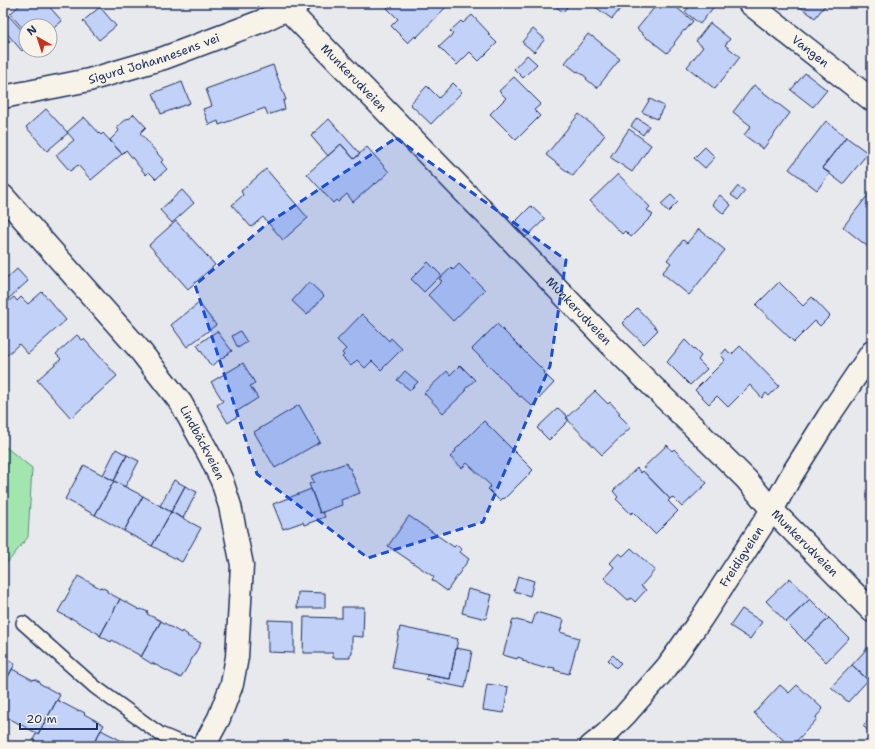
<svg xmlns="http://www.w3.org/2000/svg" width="875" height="749" viewBox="0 0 875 749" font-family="'Shantell Sans',sans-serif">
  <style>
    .green { fill: #a3e5af; stroke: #5f8a86 }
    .building { fill: #c2d1f7; stroke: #1b2f5e }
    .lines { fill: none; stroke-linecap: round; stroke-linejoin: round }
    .lane-casing { stroke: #1b2f5e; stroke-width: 16 }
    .street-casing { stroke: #1b2f5e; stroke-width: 25 }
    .lane { stroke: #f7f3e8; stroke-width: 13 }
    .street { stroke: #f7f3e8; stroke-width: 22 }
    .marked { fill: #1d4ed8; fill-opacity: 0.2; stroke: #1d4ed8; stroke-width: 3; stroke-dasharray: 8 5; stroke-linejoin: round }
    .labels { text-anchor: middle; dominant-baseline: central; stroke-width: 3; stroke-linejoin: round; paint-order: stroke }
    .street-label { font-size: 12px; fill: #1b2f5e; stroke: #f7f3e8 }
  </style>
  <rect width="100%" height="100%" fill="#e7e9ec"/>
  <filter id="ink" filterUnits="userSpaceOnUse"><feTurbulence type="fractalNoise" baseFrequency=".025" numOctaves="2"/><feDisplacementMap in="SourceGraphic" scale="8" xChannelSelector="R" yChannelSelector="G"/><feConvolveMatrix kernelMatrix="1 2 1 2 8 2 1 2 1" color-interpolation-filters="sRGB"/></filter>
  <g filter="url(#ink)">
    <path class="green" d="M3,445L32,468L28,537L3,568Z"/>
    <path class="building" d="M22,3H46L62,21L50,31V26H26V32L10,14Z
      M392,3H442L446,7L416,38L415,36L408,43L391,26L398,19L387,8Z
      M551,3H570L563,12Z
      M596,3H625L612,19L594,6Z
      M658,3H671L693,21L685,31L684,30L674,43L675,44L667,53L649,39H648L643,35V34L637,29Z
      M692,3H714L716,4L700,24L685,12Z
      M795,3H827L815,18Z
      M100,7L116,26L99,40L83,21Z
      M8,15L26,35V47L22,51L3,29V19Z
      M472,15L489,33L488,34L497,43L479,61L470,52L457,65L439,47L453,34L450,31L461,21L463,23Z
      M710,23L730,39L725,45L740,57L715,89L687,67L703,47L696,41Z
      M533,29L545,39L534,52L522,42Z
      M3,33L10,41L3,47Z
      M588,34L592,37V36L602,44V45L620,59L597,88L586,79L587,78L578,71L577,72L565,63Z
      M527,55L537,64L523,78L514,69Z
      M273,65L286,100L283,101L285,109L268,115L265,108L219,125L218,121L209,125L203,109L212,106L206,89Z
      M805,73L827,90L813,107L791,90Z
      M514,77L541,104L534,110L540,116L516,140L490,114L506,98L499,91Z
      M182,82L190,103L161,114L153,93Z
      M453,83L462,92L431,124L410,104L427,86L439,98Z
      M754,85L790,113L763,149L744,135L751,126L733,112Z
      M650,99L664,106L657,119L642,112Z
      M46,109L68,133L47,151L26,127Z
      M134,114L146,127L140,133L163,160L161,162L167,169L156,179L149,172L146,175L126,150L122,154L110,140L119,131L117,127L128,118L129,119Z
      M579,114L605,135L573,176L546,155Z
      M84,117L101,135L103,133L122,154L91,180L78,165L70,171L56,155L74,140L67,132Z
      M637,118L649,126L643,135L631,126Z
      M329,119L360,154L354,159L341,144L328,156L311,136Z
      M826,121L846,137L822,168L830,173L817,190L789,169Z
      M629,129L651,145L632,172L610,157Z
      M846,137L868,153L843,184L822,168Z
      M341,144L354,159L367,147L389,172L376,184L375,183L353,202L347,194L338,202L336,200L333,203L307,174Z
      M705,147L715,157L705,168L694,158Z
      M266,169L308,218L283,240L263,217L251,227L232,205L243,195L241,191Z
      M618,174L650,207L647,210L653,215L631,237L625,231L622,234L590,201Z
      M738,186L745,191L738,200L731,195Z
      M182,190L194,203L172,223L160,210Z
      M872,190V250L843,227Z
      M671,195L678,202L668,212L661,204Z
      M720,195L731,205L724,214L712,204Z
      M531,206L545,219L526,237L513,224Z
      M176,221L215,265L188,289L149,245Z
      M699,229L725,250L689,295L662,273L671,263L667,260L683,240L687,243Z
      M428,262L441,275L424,292L411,279Z
      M459,264L485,290L453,321L428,295L442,281L439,279L451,268L453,270Z
      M17,269L28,281L7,300L3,296V282Z
      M309,282L324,296L307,315L292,301Z
      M779,282L803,306L812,297L830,316L820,326L815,321L794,342L756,305Z
      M42,292L66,320L28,354L19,344L7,355L3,351V306L14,297L17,301L21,297L28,304Z
      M199,303L216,325L187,347L171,325Z
      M637,308L658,330L644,344L622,323Z
      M362,314L389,341L391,338L402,349L381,370L372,361L365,368L357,360L351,366L342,357L344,355L342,353L346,349L337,340Z
      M497,324L545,372L544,373L554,383L532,406L521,396L520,397L472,349Z
      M217,331L232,351L211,366L197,345Z
      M240,331L247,342L238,348L232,336Z
      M77,335L82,340L84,339L117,376L71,418L37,380L61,359L56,354Z
      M685,340L701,356L698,360L707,369L690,385L667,362Z
      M740,346L779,386L769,396L766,393L762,398L750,385L728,407L717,396L709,404L695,390L725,360L721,355L726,349L731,355Z
      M243,363L255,383L250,386L258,398L236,412L238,416L228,423L217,405L223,401L211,382Z
      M460,365L475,380L465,389L466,391L443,413L424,393L447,371L450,375Z
      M405,371L418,382L410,390L397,380Z
      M595,391L608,404L610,402L620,413L618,414L631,427L602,455L566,418Z
      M299,405L320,442L275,468L254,432Z
      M558,408L568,417L566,418L569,420L549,440L537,428Z
      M484,421L533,470L504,499L503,498L500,501L488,489L491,486L467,463L462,468L450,457L456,451L455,450Z
      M667,445L672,451L674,449L707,483L682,507L672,497L670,499L643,471L645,469L643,468Z
      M116,449L127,455L114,481L103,475Z
      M127,455L139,461L125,487L114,481Z
      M346,463L348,468H350L360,493L341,500L342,505L320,513L309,484L314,482L311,476Z
      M84,465L114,481L95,515L65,499Z
      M637,468L641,473L643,471L670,499L668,501L678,511L655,534L633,512L631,514L616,499L618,497L613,491Z
      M174,480L185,486L171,512L160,506Z
      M114,481L143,496L124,531L95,515Z
      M185,486L197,492L183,518L171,512Z
      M311,489L320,513L323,512L325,517L304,525L303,522L283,529L273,504Z
      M143,496L171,512L152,546L124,531Z
      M171,512L201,528L182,562L152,546Z
      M409,516L454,547L456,545L462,549L460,552L469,559L447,591L432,580L434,577L388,546Z
      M631,548L655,570L641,586L646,590L635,602L631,598L628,600L604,578L614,567L610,563L619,553L623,556Z
      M78,576L100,588L101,587L107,590V592L120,599L100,636L98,634H99L71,618V619L58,612Z
      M518,576L534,581L530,596L514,591Z
      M790,578L810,599L786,622L766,601Z
      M468,589L492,595L486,619L462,613Z
      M298,592L325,593V608H297Z
      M120,599L140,610L141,609L148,612L147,614L161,621L141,657L139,656V655L112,640L111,642L100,636Z
      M810,599L829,618L805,641L786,622Z
      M342,607H364L363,637L352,636V654H350V658H333V653H303L304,617L342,618Z
      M742,609L762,622L750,639L730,626Z
      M536,612L564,620L560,632L579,638L569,674L554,670L555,668L549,667V668L545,667L544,668L527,663V662L522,661L523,659L518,657L517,659L503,655L513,619L532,624Z
      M829,618L849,638L826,662L805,641Z
      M268,620L294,621V653L268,652Z
      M161,621L181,633L182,631L188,635L187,636L201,643L181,678L152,663V664L141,657Z
      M400,627L458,639L450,679L392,668Z
      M872,643V676L868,680L852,665Z
      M456,648L472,651L465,688L426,680L427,675L450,679Z
      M613,655L621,663L616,668L608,660Z
      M3,657L15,664L3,686Z
      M852,665L868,680L848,702L831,687Z
      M12,669L33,680L34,679L40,682L39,683L60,695L38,734L3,715V686Z
      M487,684L508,687L504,713L483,710Z
      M780,685L789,693L797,685L823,709L816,717L817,719L792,746H790L754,713Z
      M57,700L78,711L79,710L85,713L84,714L104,725L92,746L46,745L45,746L33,740L36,734H38Z
      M872,717V734L863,726Z
      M101,730L122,741L123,740L129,743L128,745L130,746H92Z
      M660,741L664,746H649L655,742L656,744Z"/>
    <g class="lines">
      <g class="lane-casing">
        <path id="lane" d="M23,623L95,687L160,734L179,742L203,746"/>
      </g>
      <g class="street-casing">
        <g id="street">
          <path id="s1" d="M749,3L872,100"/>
          <path id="s2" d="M287,9L474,202L494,222L612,346L746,479L772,510L872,611"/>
          <path id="s3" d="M3,97L89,80L164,58L262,21L299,3"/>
          <path id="s4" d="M3,196L138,348L181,403L211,458L222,481L230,506L242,565L237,657L232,684L219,718L204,746"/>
          <path id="s5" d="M591,746L606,734L625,715L667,667L701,619L772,510L791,476L828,417L872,352"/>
        </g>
      </g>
      <use href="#lane" class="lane"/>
      <use href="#street" class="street"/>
    </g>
  </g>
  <path class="marked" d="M396,138L566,260L550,366L483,522L368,558L257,474L195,285L267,224Z"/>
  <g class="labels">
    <g class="street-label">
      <text stroke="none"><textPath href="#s1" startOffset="78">Vangen</textPath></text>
      <text stroke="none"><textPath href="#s3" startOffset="156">Sigurd Johannesens vei</textPath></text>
      <text stroke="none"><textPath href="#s2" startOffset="96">Munkerudveien</textPath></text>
      <text stroke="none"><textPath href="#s2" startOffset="420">Munkerudveien</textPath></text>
      <text stroke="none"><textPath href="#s4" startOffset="318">Lindbäckveien</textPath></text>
      <text stroke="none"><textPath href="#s2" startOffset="744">Munkerudveien</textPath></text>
      <text stroke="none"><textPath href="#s5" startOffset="243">Freidigveien</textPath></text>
    </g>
  </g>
  <rect width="875" height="749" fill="none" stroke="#f7f3e8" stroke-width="16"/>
  <rect x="8" y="8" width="859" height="733" fill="none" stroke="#1b2f5e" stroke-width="1.5" filter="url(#ink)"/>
  <g transform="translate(38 38) rotate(321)"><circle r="19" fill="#f7f3e8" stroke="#9fa5b1"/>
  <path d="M0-3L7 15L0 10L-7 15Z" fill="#c8321e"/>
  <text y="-6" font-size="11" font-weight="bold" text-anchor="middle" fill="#1b2f5e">N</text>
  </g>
  <path d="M20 723v6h77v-6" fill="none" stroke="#1b2f5e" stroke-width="2"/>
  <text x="26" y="723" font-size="12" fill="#1b2f5e" stroke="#f7f3e8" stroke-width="3" paint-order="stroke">20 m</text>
</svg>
